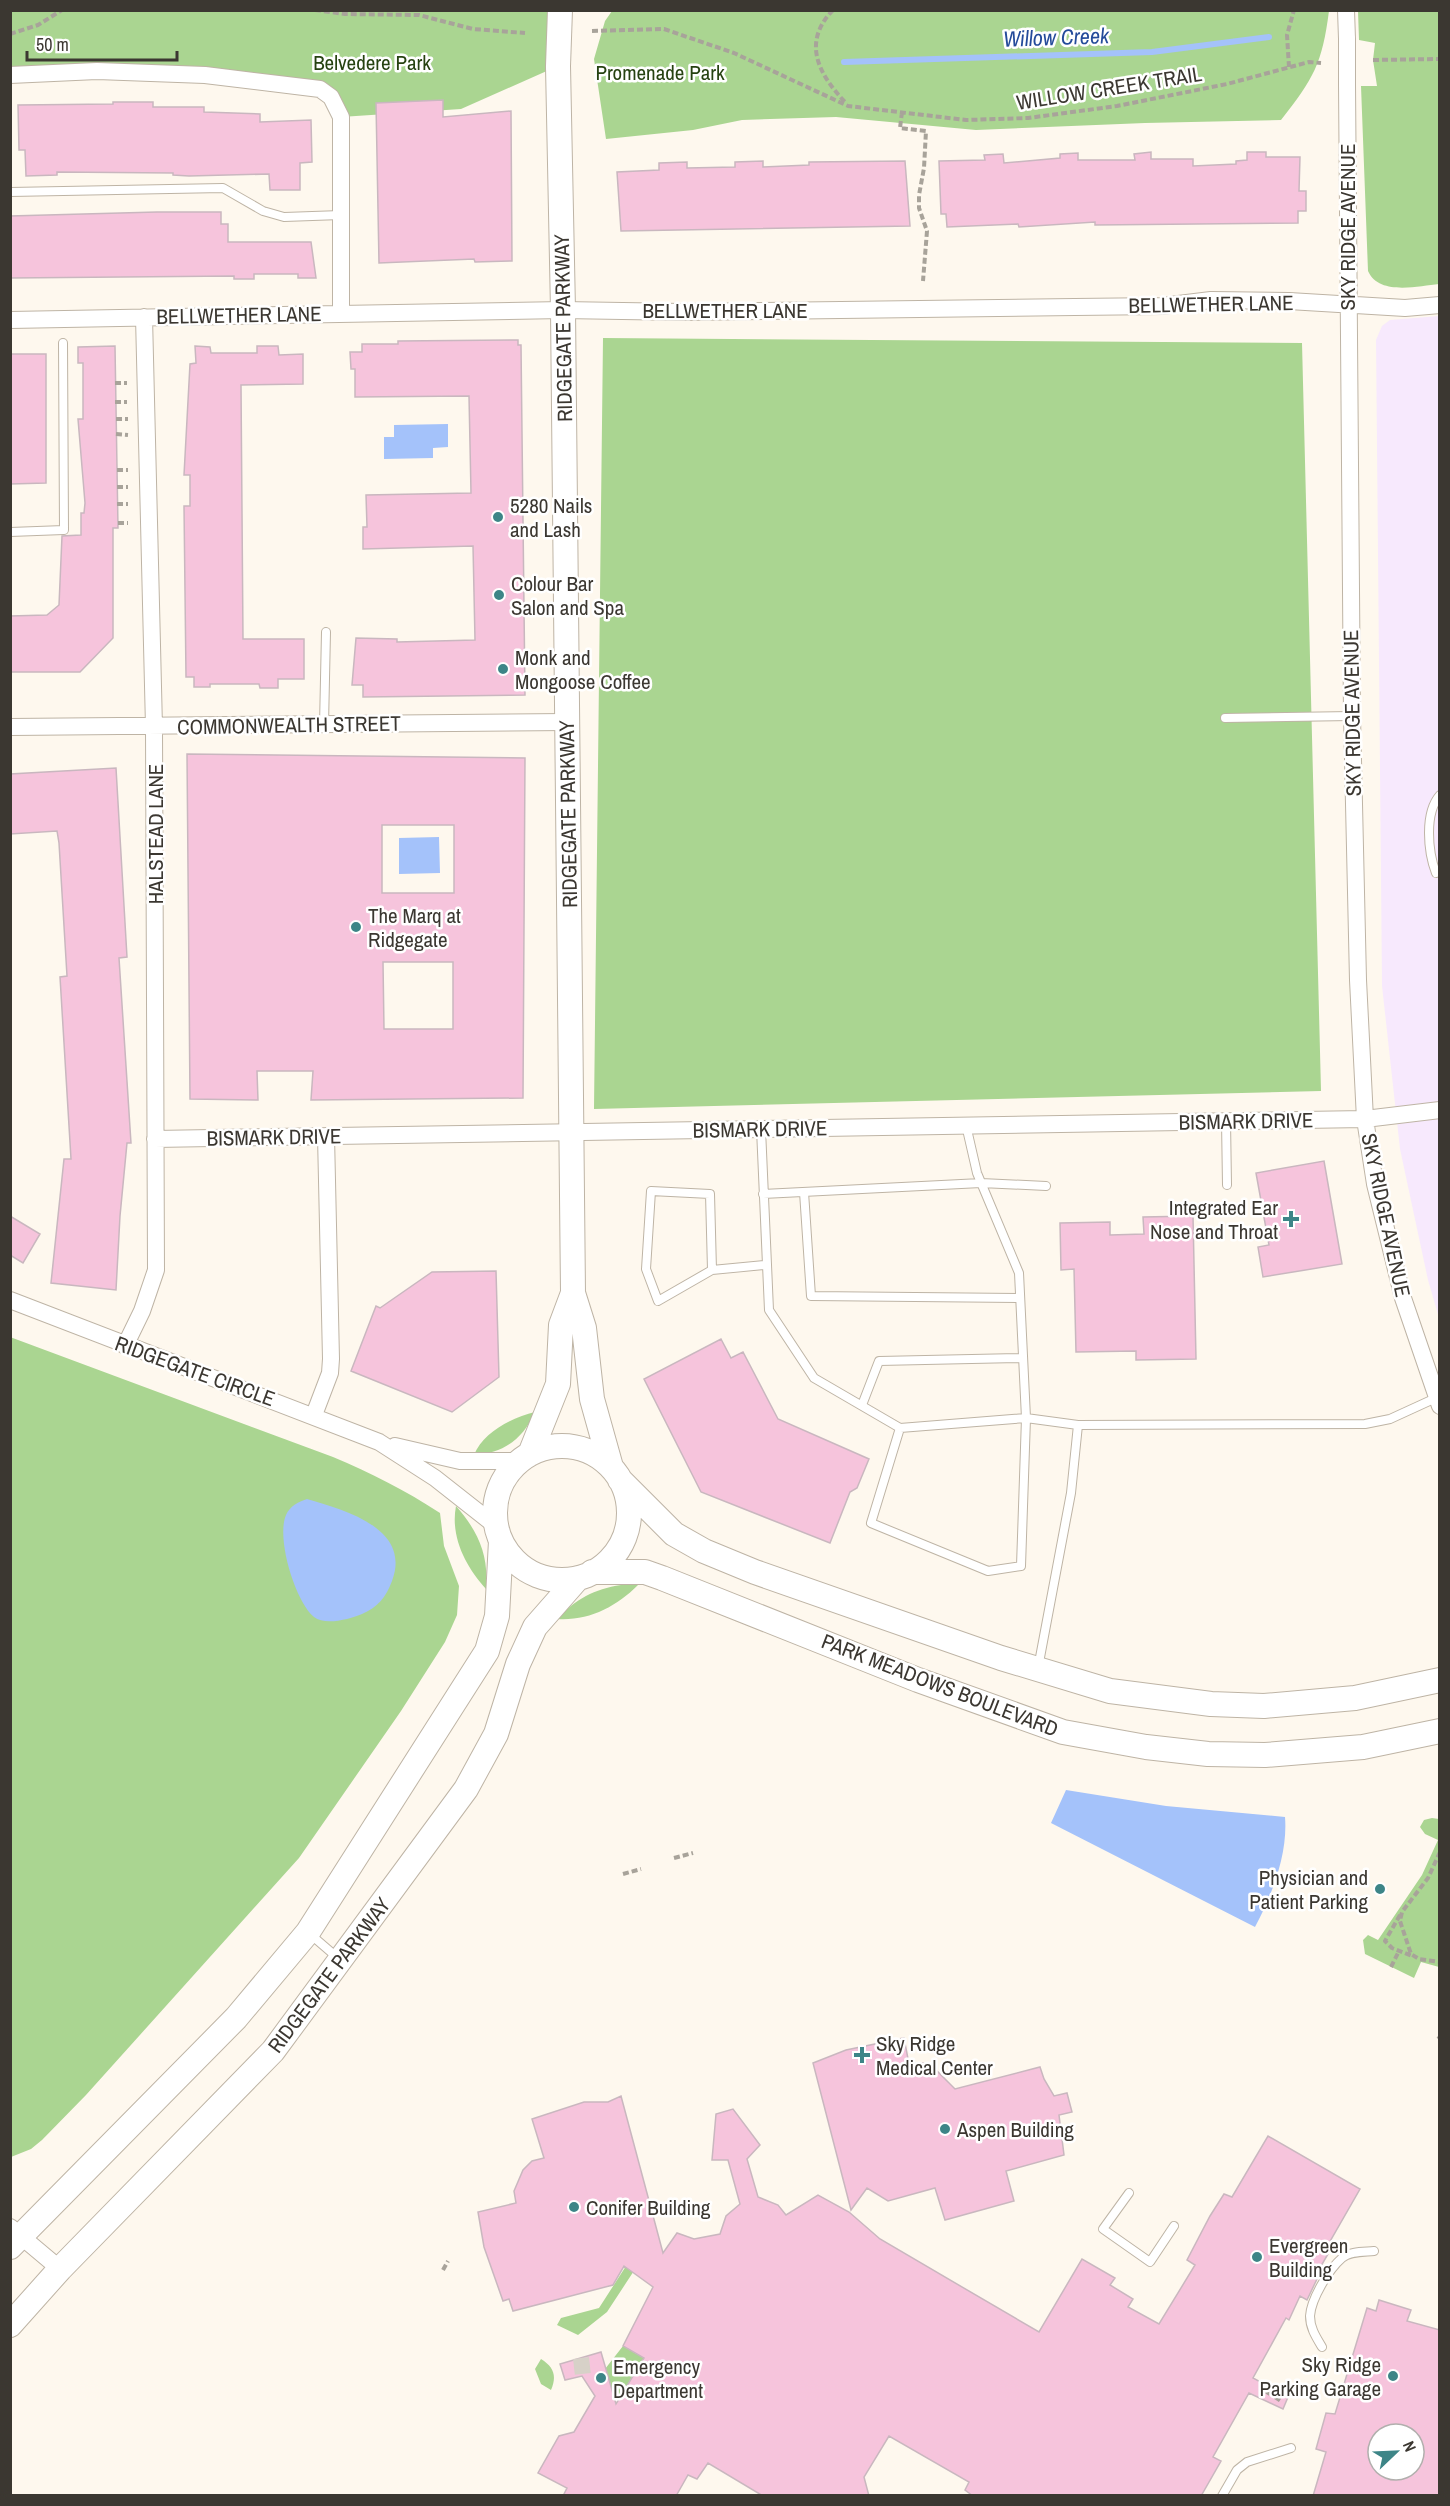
<svg xmlns="http://www.w3.org/2000/svg" width="1450" height="2506" viewBox="0 0 1450 2506" font-family="'Archivo Narrow',sans-serif">
  <style>
    .commercial { fill: #f7e9fd }
    .green { fill: #aad591 }
    .water { fill: #a4c2fa }
    .lines { fill: none; stroke-linecap: round; stroke-linejoin: round }
    .stream { stroke: #a4c2fa; stroke-width: 6 }
    .building { fill: #f6c4dc; stroke: #c9b7bf; stroke-width: 1.5; fill-rule: evenodd }
    .street-tunnel { stroke: #d7d1c8; stroke-width: 16; stroke-dasharray: 16 8; stroke-linecap: butt }
    .lane-casing { stroke: #beb4a5; stroke-width: 10 }
    .street-casing { stroke: #beb4a5; stroke-width: 18 }
    .secondary-casing { stroke: #beb4a5; stroke-width: 26 }
    .path { stroke: #a8a39a; stroke-width: 4; stroke-dasharray: 6 3; stroke-linecap: butt }
    .lane { stroke: #fff; stroke-width: 8 }
    .street { stroke: #fff; stroke-width: 16 }
    .secondary { stroke: #fff; stroke-width: 24 }
    .street-bridge-casing { stroke: #beb4a5; stroke-width: 18; stroke-linecap: butt }
    .secondary-bridge-casing { stroke: #beb4a5; stroke-width: 26; stroke-linecap: butt }
    .street-bridge { stroke: #fff; stroke-width: 16 }
    .secondary-bridge { stroke: #fff; stroke-width: 24 }
    .poi-dot { fill: #3d8587; stroke: #fff; stroke-width: 2 }
    .labels { text-anchor: middle; dominant-baseline: central; stroke-width: 5; stroke-linejoin: round; paint-order: stroke }
    .park-label { font-size: 21px; fill: #264211; stroke: #fff }
    .street-label { font-size: 21px; fill: #3b3731; stroke: #fff }
    .poi-label { font-size: 21px; fill: #3b3731; stroke: #fff; text-anchor: start }
    .water-label { font-size: 22px; font-style: italic; fill: #244b9a; stroke: #fff }
  </style>
  <rect width="100%" height="100%" fill="#fef8ee"/>
  <path class="commercial" d="M1439,316V1318L1428,1280L1400,1149L1382,986L1376,340L1382,326L1390,320Z"/>
  <path class="green" d="M10,11H560L558,66L461,109L341,117L331,97L205,75H11Z
    M612,11V10L1329,11C1322,64 1314,78 1281,120L1145,123L976,130L836,117L742,120L693,130L606,139L594,59L605,21Z
    M1358,11H1439V284C1418,286 1379,296 1368,271L1361,86H1377L1373,60L1375,43L1359,40Z
    M603,338L1302,343L1321,1091L594,1109Z
    M10,1337L333,1457C371,1473 405,1490 440,1513L444,1546L459,1586L457,1615L445,1642L401,1711L299,1858L86,2095L42,2140L31,2149L11,2157Z
    M535,1412C523,1439 504,1453 474,1455C483,1432 513,1417 535,1412Z
    M456,1506C478,1531 489,1555 486,1589C466,1567 450,1537 456,1506Z
    M621,1585H638C616,1607 589,1621 557,1619C576,1599 594,1589 621,1585Z
    M1432,1818L1439,1819V1967L1421,1962L1414,1978L1365,1954L1363,1940L1368,1935L1378,1940L1422,1875L1438,1840L1425,1834L1420,1827L1424,1820Z
    M637,2249L645,2254L607,2312L578,2335L557,2325L561,2318L599,2308Z
    M623,2346L644,2358L619,2398L604,2389L605,2369Z
    M541,2359C554,2367 557,2376 551,2390L541,2384L535,2369Z"/>
  <path class="water" d="M448,424V447L433,448V458L384,459V437H394V425Z
    M439,837L440,873L399,874V838Z
    M307,1499C344,1510 412,1528 392,1581C386,1597 378,1607 362,1614C350,1619 325,1626 314,1617C295,1601 276,1538 286,1515C290,1506 298,1502 307,1499Z
    M1066,1790L1166,1806L1285,1817C1288,1854 1272,1895 1255,1927L1051,1823Z"/>
  <g class="lines">
    <path class="stream" d="M844,62L1152,52L1269,37"/>
  </g>
  <path class="building" d="M443,100V117L511,111L512,261L475,262L474,259L379,263L376,103Z
    M113,102H153V107H204V112L260,114V122L311,120L312,162L300,163V190H270L269,174L189,176L173,175V173L57,172V175L26,176L25,150H19L18,105L113,104Z
    M1151,152V159H1193V166L1236,164V161L1247,160V152H1266V157H1300L1299,191H1306V211H1298V223L1095,225V222L1019,227L1018,224L947,227L946,214H941L939,161L985,160L984,155L1003,154L1004,163L1060,158V154L1078,153V160H1135L1134,154Z
    M763,161V167L809,165V162L905,161L910,226L621,231L617,172L659,170V163L687,162V168L735,167V162Z
    M157,212H221V224H228V242H311L316,278H298V274H254V279H234V276L10,278V216Z
    M518,340V345H521L525,695L363,697V685H352L356,638L397,639V642L475,640L473,546L363,549V527H367L366,495L471,493L469,396L355,397V369H351L350,352H362V344H398V341Z
    M115,346L118,528H113V638L80,672H10V616L47,615L59,605L62,536L81,535V513H84L85,503L78,419H83V363H78V347Z
    M195,346L210,347L211,353H257V346H278L279,355L303,354V384L241,385L243,639H304V679H278V688H260L259,684H210V687H194V677H186L184,506H190V475H184L190,364L196,363Z
    M10,354H46V483L10,484Z
    M187,754L525,758L523,1098L311,1100L313,1071H257L258,1100L190,1099ZM382,825H454V893H382ZM383,962H453V1029H384Z
    M116,768L127,957L119,958L131,1143H127L120,1216L116,1290L51,1283L64,1159H71L60,977L67,976L59,843L57,831L10,834V774Z
    M1324,1161L1342,1264L1263,1277L1258,1247L1269,1245L1256,1173Z
    M10,1216L40,1234L23,1263L10,1255Z
    M1193,1216L1196,1359L1136,1360V1351L1076,1352L1074,1269L1061,1270L1060,1223L1110,1222V1235L1144,1234L1143,1217Z
    M496,1271L499,1377L452,1412L351,1371L376,1306L380,1308L432,1272Z
    M721,1339L731,1358L743,1352L778,1419L869,1459L857,1488L850,1492L830,1543L701,1492L644,1379Z
    M904,2038L909,2064L923,2063L933,2067L955,2089L1040,2067L1044,2079L1054,2096L1067,2093L1072,2112L1059,2115L1064,2155L1006,2171L1014,2201L945,2220L935,2188L888,2201L867,2188L851,2210L813,2063L846,2050Z
    M621,2096L663,2253L677,2233L694,2239L720,2234L726,2216L740,2204L728,2160H712L716,2114L733,2109L760,2145L747,2159L758,2197L778,2205L786,2215L818,2195L849,2212L880,2239L1039,2332L1082,2259L1115,2278L1110,2285L1133,2299L1128,2307L1159,2324L1195,2265L1187,2260L1210,2216L1224,2194L1232,2197L1268,2136L1360,2189L1324,2252L1328,2254L1314,2278L1317,2279L1307,2300L1300,2296L1289,2320L1286,2318L1253,2378L1288,2397L1283,2409L1249,2393L1213,2457L1221,2461L1201,2496H973L965,2490L969,2482L889,2436L864,2477L869,2496H763L708,2463L697,2479L688,2475L676,2496H563L567,2488L538,2473L559,2436L574,2432L595,2396L582,2376L565,2380L560,2364L601,2352L616,2404L644,2358L623,2346L653,2287L624,2266L613,2285L513,2311L509,2299L503,2301L484,2247L478,2212L516,2203L514,2191L523,2170L532,2161L544,2158L532,2119L584,2102H608Z
    M1379,2300L1411,2310L1407,2321L1440,2330V2496H1313L1326,2452L1316,2449L1326,2413L1335,2414L1367,2308L1376,2311ZM1378,2434H1414V2470H1378Z"/>
  <g class="lines">
    <path class="street-tunnel" d="M581,2358L583,2376"/>
    <g class="lane-casing">
      <path id="lane" d="M10,192L223,188L263,211L284,217L341,215
        M10,532L64,530L63,343
        M1225,718L1352,716
        M324,725L326,632
        M1436,873C1428,852 1424,813 1440,795
        M1226,1121L1227,1185
        M761,1129L769,1310L814,1378L900,1428L871,1523L988,1571L1021,1566L1026,1418L1019,1273L977,1173L966,1125
        M804,1192L811,1296L1020,1298
        M763,1194L981,1183L1046,1186
        M712,1270L710,1194L651,1191L646,1269L658,1301L712,1270L765,1265
        M862,1405L879,1361L1023,1358
        M1078,1425L1365,1424L1390,1419L1438,1397
        M900,1428L1026,1418L1078,1425L1071,1493L1038,1668
        M310,1934L339,1959
        M1129,2193L1103,2229L1150,2262L1174,2226
        M1322,2347C1316,2337 1310,2328 1310,2316C1311,2299 1329,2269 1342,2258C1350,2251 1364,2252 1374,2251
        M1222,2496L1237,2470L1247,2462L1291,2448"/>
    </g>
    <g class="street-casing">
      <path id="street" d="M1346,10L1347,39
        M10,75L97,71L205,75L320,89L331,97L341,117V313
        M1347,84L1352,716L1358,980L1365,1119L1375,1184L1403,1298L1440,1406
        M10,320L563,310L682,312L1075,307L1162,306L1211,300L1289,301L1405,308L1440,305
        M10,727L567,722
        M155,1139L1365,1119L1440,1110
        M10,1300L379,1442L435,1478L496,1526
        M125,1346L142,1311L156,1270L154,727L144,317
        M314,1415L330,1373L331,1359L326,1136
        M395,1446L460,1461H520
        M10,2227L60,2269"/>
    </g>
    <g class="secondary-casing">
      <path id="secondary" d="M558,66L563,310L573,1293L584,1328L592,1399L611,1467
        M495 1513a67 67 0 1 1 134 0a67 67 0 1 1-134 0Z
        M530,1454L558,1384L561,1325L573,1293
        M620,1480L674,1534L704,1551L755,1572L1001,1658L1110,1691L1211,1704L1264,1706L1355,1698L1440,1680
        M592,1572H645L662,1578L918,1680L1063,1732L1146,1747L1208,1754L1265,1755L1363,1747L1440,1731
        M10,2247L236,2018L308,1932L487,1651L497,1616L501,1541
        M10,2325L60,2269L273,2051L466,1789L496,1734L518,1664L535,1627L578,1578"/>
    </g>
    <path class="path" d="M315,10L345,14L419,15L473,29L525,33
      M833,10C801,43 819,75 846,103
      M592,31L664,29L734,53L848,106L966,120L1028,118L1117,106L1227,84L1309,62L1321,63
      M10,34L38,25L62,10
      M1373,60L1440,59
      M1289,67L1287,35L1294,10
      M902,112L900,128L926,131L924,168L919,195V208L927,231L923,281
      M115,383H127
      M115,402H127
      M116,419H128
      M116,434L128,435
      M117,470H128
      M117,487H128
      M117,504H128
      M118,523H128
      M1440,1852L1428,1878L1402,1912L1400,1921L1411,1954L1419,1959L1440,1962
      M674,1858L693,1853
      M623,1874L641,1869
      M1400,1915L1385,1941L1392,1948L1412,1956
      M1391,1967L1399,1951
      M1438,2039L1440,2037
      M443,2270L448,2261
      M1265,2391L1270,2394
      M1275,2397L1281,2401"/>
    <use href="#lane" class="lane"/>
    <use href="#street" class="street"/>
    <use href="#secondary" class="secondary"/>
    <g class="street-bridge-casing">
      <path id="street-bridge" d="M1347,84V39"/>
    </g>
    <g class="secondary-bridge-casing">
      <path id="secondary-bridge" d="M558,66L560,10"/>
    </g>
    <use href="#street-bridge" class="street-bridge"/>
    <use href="#secondary-bridge" class="secondary-bridge"/>
  </g>
  <g class="poi-dot">
    <circle cx="498" cy="517" r="6"/>
    <circle cx="499" cy="595" r="6"/>
    <circle cx="503" cy="669" r="6"/>
    <circle cx="356" cy="927" r="6"/>
    <path d="M1288 1210h6v6h6v6h-6v6h-6v-6h-6v-6h6z"/>
    <circle cx="1380" cy="1889" r="6"/>
    <path d="M859 2046h6v6h6v6h-6v6h-6v-6h-6v-6h6z"/>
    <circle cx="945" cy="2129" r="6"/>
    <circle cx="574" cy="2207" r="6"/>
    <circle cx="1257" cy="2257" r="6"/>
    <circle cx="1393" cy="2376" r="6"/>
    <circle cx="601" cy="2378" r="6"/>
  </g>
  <g class="labels">
    <g class="park-label">
      <text x="372" y="62">Belvedere Park</text>
      <text x="660" y="72">Promenade Park</text>
    </g>
    <g class="street-label">
      <text transform="translate(1109 88) rotate(-9)">WILLOW CREEK TRAIL</text>
      <text transform="translate(1347 227) rotate(-90)">SKY RIDGE AVENUE</text>
      <text transform="translate(1211 304) rotate(-1)">BELLWETHER LANE</text>
      <text x="725" y="310">BELLWETHER LANE</text>
      <text transform="translate(239 315) rotate(-1)">BELLWETHER LANE</text>
      <text transform="translate(563 328) rotate(-91)">RIDGEGATE PARKWAY</text>
      <text transform="translate(1352 713) rotate(-91)">SKY RIDGE AVENUE</text>
      <text transform="translate(289 725) rotate(-1)">COMMONWEALTH STREET</text>
      <text transform="translate(568 814) rotate(-91)">RIDGEGATE PARKWAY</text>
      <text transform="translate(155 834) rotate(-90)">HALSTEAD LANE</text>
      <text transform="translate(1246 1121) rotate(-1)">BISMARK DRIVE</text>
      <text transform="translate(760 1129) rotate(-1)">BISMARK DRIVE</text>
      <text transform="translate(274 1137) rotate(-1)">BISMARK DRIVE</text>
      <text transform="translate(1386 1215) rotate(78)">SKY RIDGE AVENUE</text>
      <text transform="translate(195 1371) rotate(20)">RIDGEGATE CIRCLE</text>
      <text transform="translate(940 1685) rotate(21)">PARK MEADOWS BOULEVARD</text>
      <text transform="translate(329 1975) rotate(-53)">RIDGEGATE PARKWAY</text>
    </g>
    <g class="poi-label">
      <text x="510" y="505">5280 Nails<tspan x="510" dy="24">and Lash</tspan></text>
      <text x="511" y="583">Colour Bar<tspan x="511" dy="24">Salon and Spa</tspan></text>
      <text x="515" y="657">Monk and<tspan x="515" dy="24">Mongoose Coffee</tspan></text>
      <text x="368" y="915">The Marq at<tspan x="368" dy="24">Ridgegate</tspan></text>
      <text x="1278" y="1207" text-anchor="end">Integrated Ear<tspan x="1278" dy="24">Nose and Throat</tspan></text>
      <text x="1368" y="1877" text-anchor="end">Physician and<tspan x="1368" dy="24">Patient Parking</tspan></text>
      <text x="876" y="2043">Sky Ridge<tspan x="876" dy="24">Medical Center</tspan></text>
      <text x="957" y="2129">Aspen Building</text>
      <text x="586" y="2207">Conifer Building</text>
      <text x="1269" y="2245">Evergreen<tspan x="1269" dy="24">Building</tspan></text>
      <text x="1381" y="2364" text-anchor="end">Sky Ridge<tspan x="1381" dy="24">Parking Garage</tspan></text>
      <text x="613" y="2366">Emergency<tspan x="613" dy="24">Department</tspan></text>
    </g>
    <g class="water-label">
      <text transform="translate(1056 37) rotate(-2)">Willow Creek</text>
    </g>
  </g>
  <rect width="1450" height="2506" fill="none" stroke="#3b3731" stroke-width="24"/>
  <g transform="translate(1396 2452) rotate(67)"><circle r="28" fill="#ffffff" stroke="#b1afad" stroke-width="1.5"/>
  <path d="M0-4.5L10 22L0 15L-10 22Z" fill="#3d8587"/>
  <text y="-9" font-size="16" font-weight="bold" text-anchor="middle" fill="#3b3731">N</text>
  </g>
  <path d="M27 51v9h150v-9" fill="none" stroke="#3b3731" stroke-width="3"/>
  <text x="36" y="51" font-size="18" fill="#3b3731" stroke="#ffffff" stroke-width="4.5" paint-order="stroke">50 m</text>
</svg>
